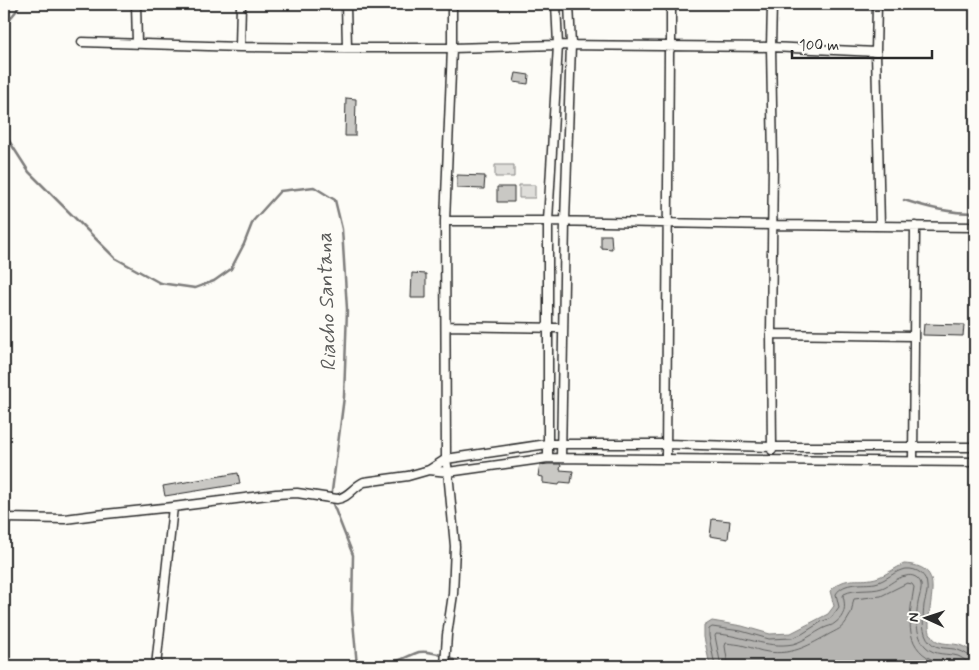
<svg xmlns="http://www.w3.org/2000/svg" width="979" height="670" viewBox="0 0 979 670" font-family="Mynerve,sans-serif">
  <style>
    .green { fill: #dfdeda; stroke: #858482 }
    .water { fill: #b5b4b1; stroke: #7e7d7b }
    .lines { fill: none; stroke-linecap: round; stroke-linejoin: round }
    .shore { stroke: #626261; stroke-width: 1 }
    .stream { stroke: #7e7d7b; stroke-width: 2.5 }
    .building { fill: #c9c8c4; stroke: #2b2b2b }
    .street-casing { stroke: #2b2b2b; stroke-width: 11 }
    .street { stroke: #fdfcf7; stroke-width: 8 }
    .labels { text-anchor: middle; dominant-baseline: central; stroke-width: 4.5; stroke-linejoin: round; paint-order: stroke }
    .water-label { font-size: 21px; font-style: italic; fill: #5b5b5a; stroke: #fdfcf7 }
  </style>
  <rect width="100%" height="100%" fill="#fdfcf7"/>
  <filter id="ink" filterUnits="userSpaceOnUse"><feTurbulence type="fractalNoise" baseFrequency=".02" numOctaves="2"/><feDisplacementMap in="SourceGraphic" scale="10" xChannelSelector="R" yChannelSelector="G"/><feConvolveMatrix kernelMatrix="1 2 1 2 8 2 1 2 1" color-interpolation-filters="sRGB"/></filter>
  <g filter="url(#ink)">
    <path class="green" d="M495,165H514V177H495Z
      M519,185H535V198H519Z"/>
    <path class="water" d="M904,564C945,566 929,595 929,623C929,628 929,633 933,638C940,646 953,642 962,646C967,648 971,651 975,654V666H710L704,637V626L712,621L742,626L770,634L791,633L828,614L834,606L830,591C847,573 859,584 879,577C887,574 895,568 904,564Z"/>
    <g class="lines">
      <path class="shore" d="M715,666L709,636V629L712,627L741,631L769,639L792,638L802,634L821,622L831,618L839,607L836,594C844,581 862,585 875,583C886,581 895,570 906,569C917,568 927,575 927,586C928,592 925,599 924,605C923,616 921,633 930,642C937,650 949,647 958,650C965,652 969,657 975,658
        M721,666L715,636L716,634C743,635 766,649 793,644C804,641 814,633 824,628C828,626 832,626 835,623C845,616 846,607 843,596L844,594C856,588 870,592 882,588C890,585 897,577 906,576C912,574 919,577 921,584C922,590 919,597 918,603C916,616 915,636 926,647C935,656 947,653 958,656C965,659 968,664 975,664
        M728,666L725,646L726,643C732,644 739,644 745,646C753,648 760,651 768,652C791,655 806,647 826,636C838,629 842,630 849,617C853,611 852,604 854,599L881,596L907,583L912,584L914,587C910,614 902,646 933,660C942,664 952,661 960,666"/>
      <path class="stream" d="M4,26L17,10L19,4
        M4,133L29,172L115,258L160,283L195,288L214,281L231,269L244,244L253,221L280,191L314,187L335,200L342,229L347,309L344,397L331,499L353,555L352,610L357,666
        M904,200C929,208 949,213 975,213
        M357,660C375,667 382,666 400,660C406,658 412,654 419,652C431,650 454,658 463,666"/>
    </g>
    <path class="building" d="M516,73L529,75L528,84L514,82Z
      M346,98L356,99L355,136H345Z
      M457,175L485,176L484,189L457,188Z
      M497,187H514V202H497Z
      M601,235H611L612,249L601,248Z
      M412,273L426,274V298H411Z
      M924,324L964,325L963,336L923,335Z
      M548,464H561L560,470L573,471L571,483L560,482L559,485L543,483V477L538,476L540,465Z
      M238,473L240,484L165,496L163,486Z
      M712,519L730,521L728,539L710,536Z"/>
    <g class="lines">
      <g class="street-casing">
        <path id="street" d="M136,4L137,43
          M346,4L347,48
          M877,4L876,52L880,226
          M82,42L240,47L347,48H452L558,45L771,47L876,52
          M240,47L241,4
          M445,221H548L773,225L975,227
          M446,326L563,328
          M771,334L914,336
          M772,450L771,334L773,163L771,47L772,4
          M548,458V221L558,45L556,4
          M561,458L565,221L571,45L569,4
          M666,458L669,52L671,46V4
          M913,460L915,226
          M429,470L448,472L548,458L975,462
          M4,518L65,519L96,515L173,507L276,494L297,493L337,499C348,498 353,487 364,482L408,476L429,470L446,459L547,444H666L772,447H975
          M156,666L173,507
          M445,666L447,635L453,594L455,546L448,472L446,459L445,221L452,48V4"/>
      </g>
      <use href="#street" class="street"/>
    </g>
  </g>
  <g class="labels">
    <g class="water-label">
      <text transform="translate(327 302) rotate(-92)">Riacho Santana</text>
    </g>
  </g>
  <rect width="979" height="670" fill="none" stroke="#fdfcf7" stroke-width="20"/>
  <rect x="10" y="10" width="959" height="650" fill="none" stroke="#2b2b2b" stroke-width="2" filter="url(#ink)"/>
  <g transform="translate(926 618) rotate(273)" stroke="#fdfcf7" stroke-width="4" paint-order="stroke">
  <path d="M0-4L9 19L0 12L-9 19Z" fill="#2b2b2b"/>
  <text y="-8" font-size="14" font-weight="bold" text-anchor="middle" fill="#2b2b2b">N</text>
  </g>
  <path d="M792 50v8h140v-8" fill="none" stroke="#2b2b2b" stroke-width="2.5"/>
  <text x="799" y="50" font-size="15" fill="#2b2b2b" stroke="#fdfcf7" stroke-width="4" paint-order="stroke">100 m</text>
</svg>
